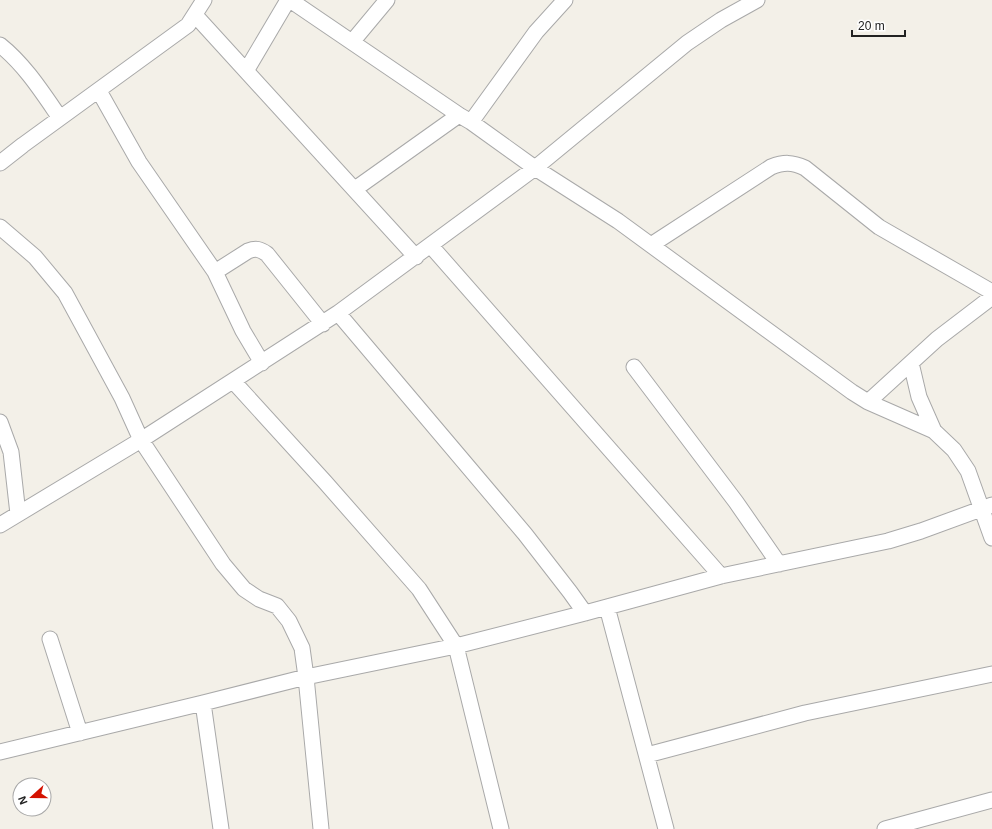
<svg xmlns="http://www.w3.org/2000/svg" width="992" height="829" viewBox="0 0 992 829" font-family="Arial,sans-serif">
  <style>
    .lines { fill: none; stroke-linecap: round; stroke-linejoin: round }
    .street-casing { stroke: #a9a9a9; stroke-width: 17 }
    .street { stroke: #fff; stroke-width: 15 }
  </style>
  <rect width="100%" height="100%" fill="#f3f0e8"/>
  <g class="lines">
    <g class="street-casing">
      <path id="street" d="M290,0L459,115L471,122L535,168L618,221L852,392L868,402L934,431L954,450L968,471L992,538
        M195,15L416,257
        M352,42L387,0
        M0,45C25,65 42,92 60,118
        M246,71L288,0
        M99,91L139,162L215,272L248,251C256,248 260,249 267,254L323,324
        M471,122L536,32L565,0
        M0,163L23,145L188,25L204,0
        M355,189L459,115
        M0,227L35,257L65,293L122,398L141,440L223,564L244,589L259,599L277,606L289,621L302,648L306,677L321,829
        M651,245L771,167C784,162 792,162 805,168L879,227L992,292
        M431,246L721,576
        M215,272L243,331L262,363
        M338,313L525,534L570,592L585,613
        M911,363L919,397L934,431
        M634,367L736,502L779,564
        M233,381L325,482L419,589L456,646L501,829
        M868,402L937,339L992,297
        M0,422L11,452L18,514
        M0,525L141,440L338,313L535,168L687,43L721,20L757,0
        M607,607L666,829
        M50,639L80,733
        M203,703L221,829
        M0,752L203,703L306,677L456,646L585,613L721,576L888,541L921,531L992,505
        M647,755L805,713L992,674
        M885,829L992,800"/>
    </g>
    <use href="#street" class="street"/>
  </g>
  <g transform="translate(32 797) rotate(249)"><circle r="19" fill="#ffffff" stroke="#a7a7a7"/>
  <path d="M0-3L7 15L0 10L-7 15Z" fill="#d41200"/>
  <text y="-6" font-size="11" font-weight="bold" text-anchor="middle" fill="#222222">N</text>
  </g>
  <path d="M852 30v6h53v-6" fill="none" stroke="#222222" stroke-width="2"/>
  <text x="858" y="30" font-size="12" fill="#222222" stroke="#ffffff" stroke-width="3" paint-order="stroke">20 m</text>
</svg>
